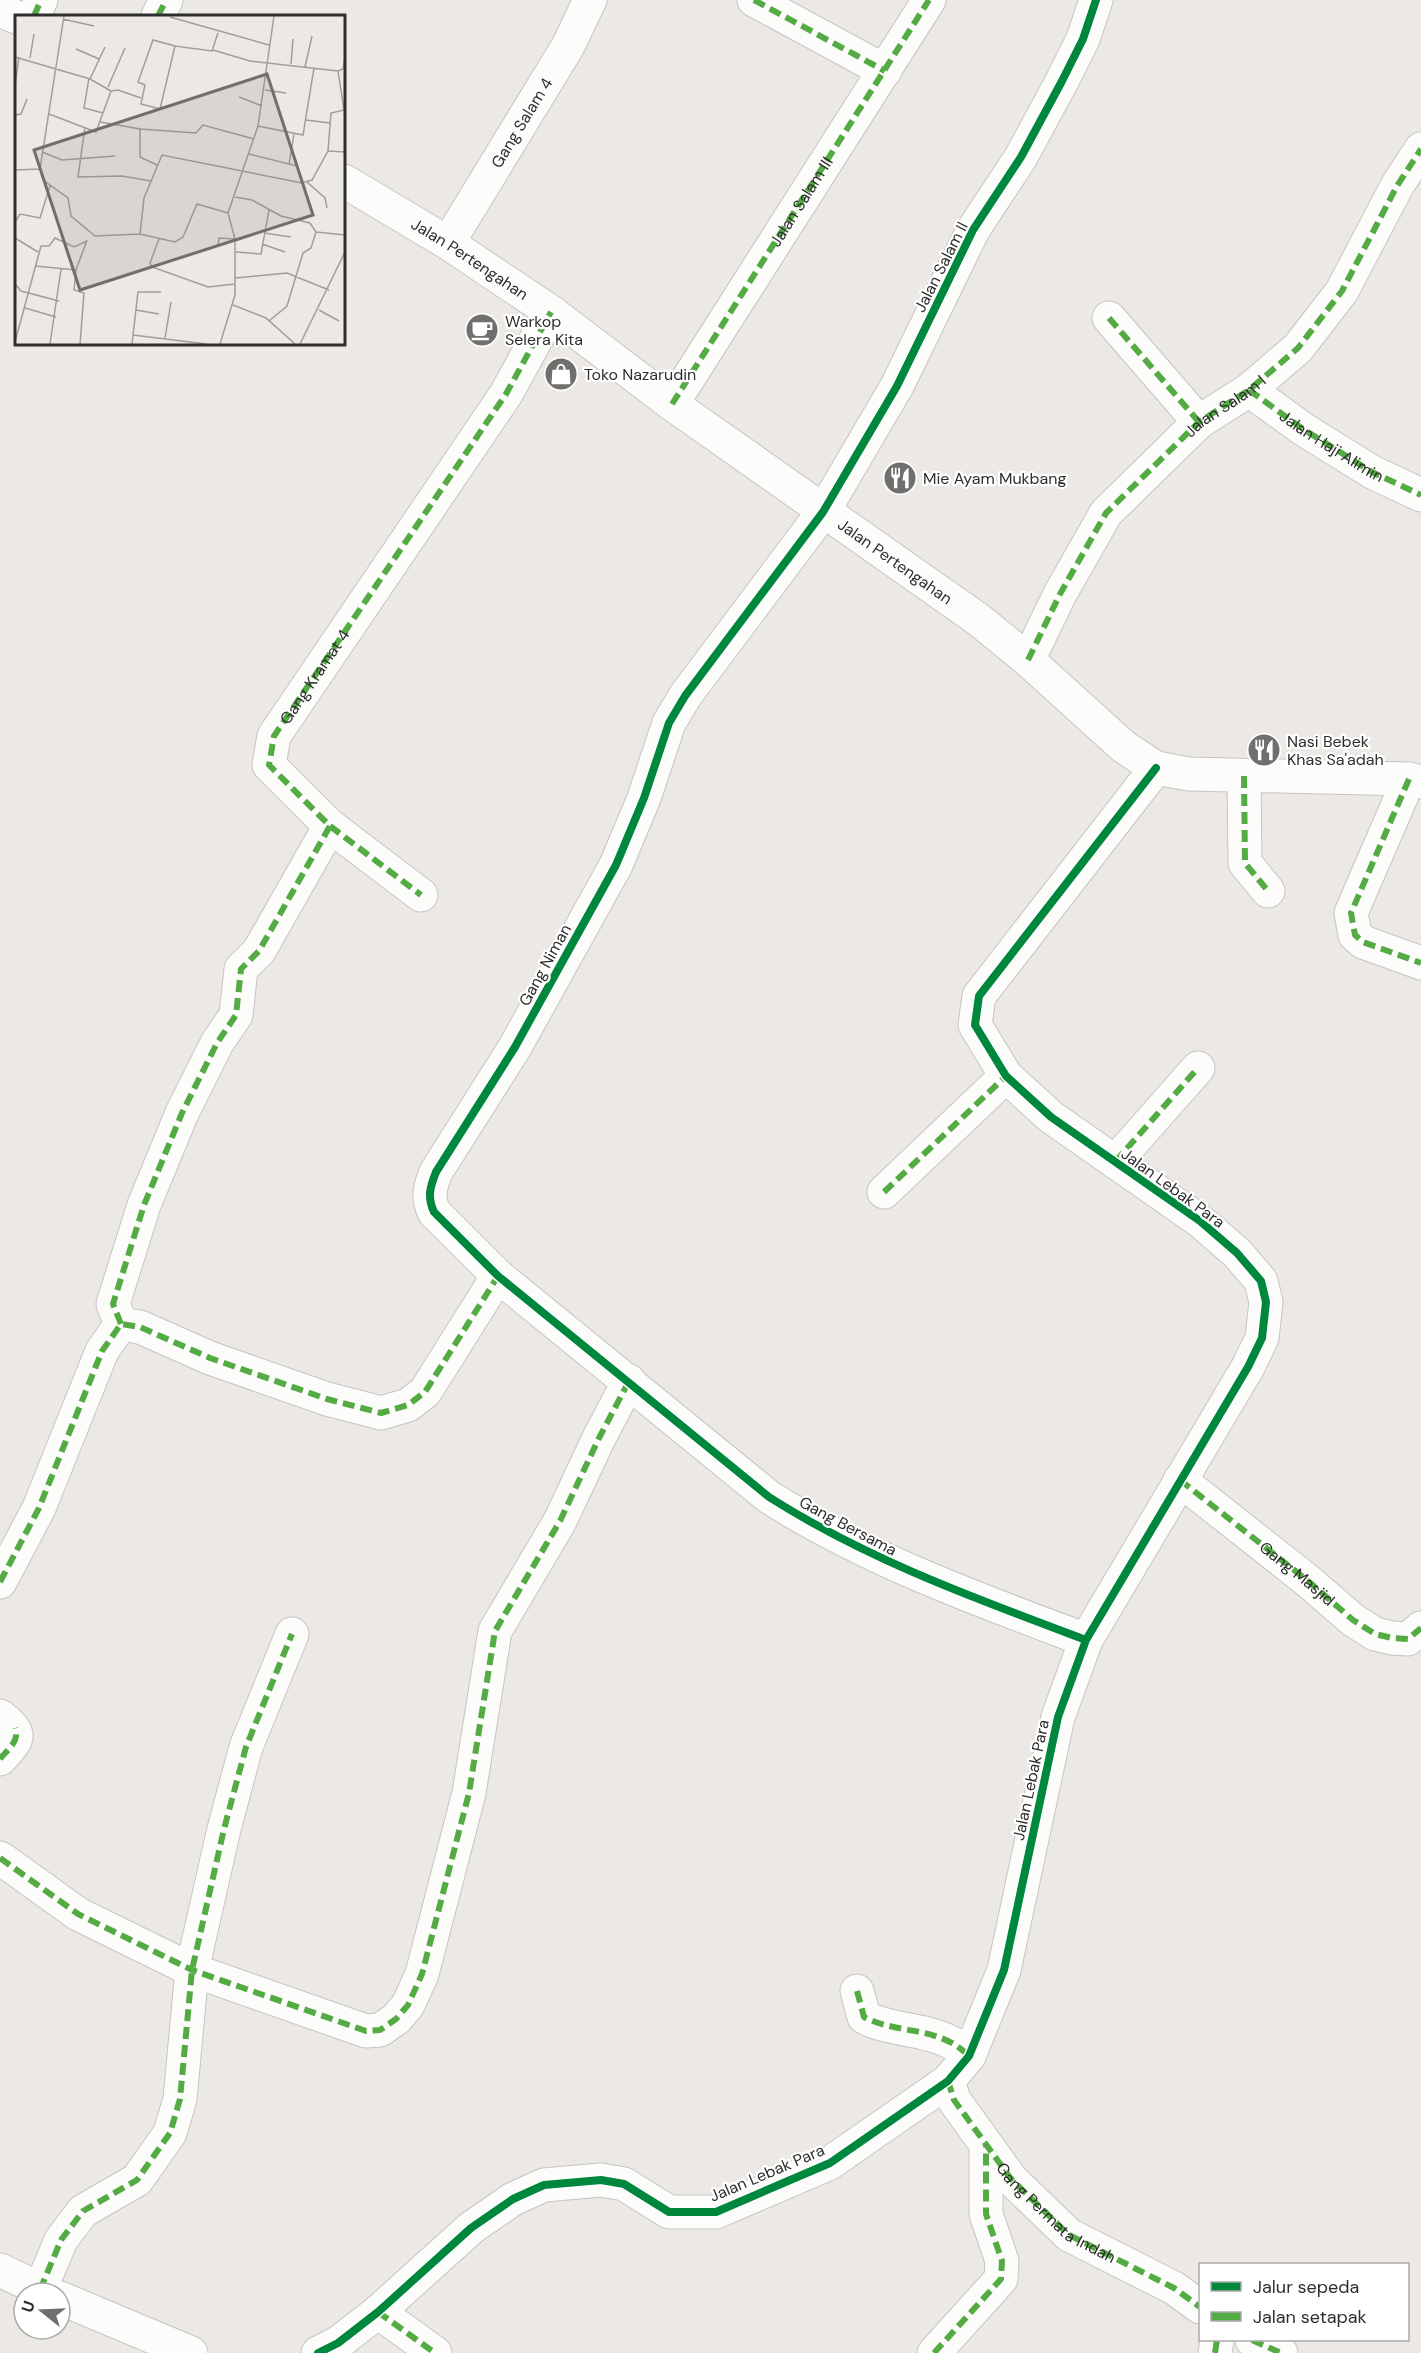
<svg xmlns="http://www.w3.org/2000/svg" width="1421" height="2353" viewBox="0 0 1421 2353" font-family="'DM Sans',sans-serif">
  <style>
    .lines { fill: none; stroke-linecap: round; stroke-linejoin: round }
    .minor-casing { stroke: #c5c4c5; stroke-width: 35 }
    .tertiary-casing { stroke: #c5c4c5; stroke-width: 35 }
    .minor { stroke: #fcfcfb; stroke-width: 33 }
    .tertiary { stroke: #fcfcfb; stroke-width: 33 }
    .quiet { stroke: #54ab44; stroke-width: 6; stroke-dasharray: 12 6; stroke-linecap: butt }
    .cycleway-casing { stroke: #fff; stroke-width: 11 }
    .cycleway { stroke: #00873e; stroke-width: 8 }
    .labels { text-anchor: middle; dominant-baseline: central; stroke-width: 4.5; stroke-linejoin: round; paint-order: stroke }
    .street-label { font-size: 16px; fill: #2e2e2e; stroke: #fff }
    .poi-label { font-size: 16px; fill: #2e2e2e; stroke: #fff; text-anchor: start }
    .inset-road { fill: none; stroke: #a09e9b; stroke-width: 1.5 }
    .view { fill: #706f6e; fill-opacity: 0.15; stroke: #706f6e; stroke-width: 3 }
    .inset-edge { fill: none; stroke: #2e2e2e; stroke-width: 3 }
  </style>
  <rect width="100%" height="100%" fill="#ece8e4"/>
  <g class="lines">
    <g class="minor-casing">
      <g id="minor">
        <path d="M754,0L885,71"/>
        <path d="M34,16L41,0"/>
        <path d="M158,16L166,0"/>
        <path id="s1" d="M448,243L568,46L590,0"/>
        <path d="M1109,318L1199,422"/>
        <path d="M1249,390L1303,429L1372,472L1421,495"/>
        <path id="s2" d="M672,404L929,0"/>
        <path id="s3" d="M1028,660L1060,594L1106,513L1199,422L1249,390L1298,348L1342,291L1397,186L1421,149"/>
        <path d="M1244,776L1245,863L1268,891"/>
        <path d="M1409,779L1351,913L1355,935L1363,942L1421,963"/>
        <path d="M330,826L421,895"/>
        <path d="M1115,1162L1198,1068"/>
        <path d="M884,1192L1006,1076"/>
        <path d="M121,1324L113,1304L144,1205L182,1113L217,1043L236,1015L241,969L259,951L330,826L269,765L274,736L506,394L551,312"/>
        <path id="s4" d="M1180,1480L1308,1581L1353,1620L1375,1634L1392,1638L1408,1639L1421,1628"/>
        <path d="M0,1582L39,1508L102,1351L121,1324L140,1327L210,1358L327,1399L381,1413L408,1405L425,1392L498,1276"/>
        <path d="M1086,1640C977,1599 868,1560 769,1497L498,1276L434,1212C427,1197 430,1187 436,1172L515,1047L616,865L644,798L669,723L685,696L823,512L897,386L973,230L1021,157L1062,81L1083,39L1096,0"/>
        <path d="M0,1716C24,1735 19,1738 0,1759"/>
        <path d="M0,1858L78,1914L192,1970L366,2031L380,2030L396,2019L408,2005L422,1974L469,1793L495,1631L560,1521L599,1438L629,1381"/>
        <path d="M857,1991L864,2017C890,2031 923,2028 950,2042C957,2045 963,2051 969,2056"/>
        <path id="s5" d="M948,2081L954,2100L1011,2179L1069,2235L1174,2288L1200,2307"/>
        <path d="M0,2270L48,2293"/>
        <path d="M40,2290L61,2240L83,2211L137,2180L170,2133L180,2099L192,1970L224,1829L246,1747L292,1634"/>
        <path d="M60,2298L191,2353"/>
        <path d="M378,2312L435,2353"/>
        <path d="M1252,2340L1281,2353"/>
        <path d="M318,2353L338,2343L378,2312L471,2228L513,2199L544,2185L601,2180L624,2184L669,2212H716L830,2163L948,2081L969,2056L1004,1970L1058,1717L1086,1640L1248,1367L1262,1338L1266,1302L1261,1281L1237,1253L1200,1221L1051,1117L1006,1076L975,1025L979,996L1156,768"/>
        <path d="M934,2353L1001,2279L1002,2261L986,2214V2145"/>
        <path d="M1215,2353L1217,2340"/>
      </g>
    </g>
    <g class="tertiary-casing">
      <g id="tertiary">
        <path d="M0,10L16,17"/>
        <path id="s6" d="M344,181L448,243L551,312L672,404L979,620L1028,660L1124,747L1156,768L1189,774L1409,779L1421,782"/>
      </g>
    </g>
    <use href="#minor" class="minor"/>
    <use href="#tertiary" class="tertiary"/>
    <g class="quiet">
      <path d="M754,0L885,71"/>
      <path d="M34,16L41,0"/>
      <path d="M158,16L166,0"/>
      <path d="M1109,318L1199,422"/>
      <path id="s7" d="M1249,390L1303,429L1372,472L1421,495"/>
      <path d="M672,404L929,0"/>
      <path d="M1028,660L1060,594L1106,513L1199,422L1249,390L1298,348L1342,291L1397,186L1421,149"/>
      <path d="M1244,776L1245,863L1268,891"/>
      <path d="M1409,779L1351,913L1355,935L1363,942L1421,963"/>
      <path d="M330,826L421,895"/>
      <path d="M1115,1162L1198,1068"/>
      <path d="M884,1192L1006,1076"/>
      <path id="s8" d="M121,1324L113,1304L144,1205L182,1113L217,1043L236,1015L241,969L259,951L330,826L269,765L274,736L506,394L551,312"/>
      <path d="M1180,1480L1308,1581L1353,1620L1375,1634L1392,1638L1408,1639L1421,1628"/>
      <path d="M0,1582L39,1508L102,1351L121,1324L140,1327L210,1358L327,1399L381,1413L408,1405L425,1392L498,1276"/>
      <path d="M0,1759C8,1749 20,1741 15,1728"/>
      <path d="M0,1858L78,1914L192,1970L366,2031L380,2030L396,2019L408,2005L422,1974L469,1793L495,1631L560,1521L599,1438L629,1381"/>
      <path d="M857,1991L864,2017C890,2031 923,2028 950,2042C957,2045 963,2051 969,2056"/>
      <path d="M948,2081L954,2100L1011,2179L1069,2235L1174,2288L1200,2307"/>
      <path d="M40,2290L61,2240L83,2211L137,2180L170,2133L180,2099L192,1970L224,1829L246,1747L292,1634"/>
      <path d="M378,2312L435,2353"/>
      <path d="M1252,2340L1281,2353"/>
      <path d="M934,2353L1001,2279L1002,2261L986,2214V2145"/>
      <path d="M1215,2353L1217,2340"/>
    </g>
    <g class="cycleway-casing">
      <path id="cycleway" d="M1086,1640C977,1599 868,1560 769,1497L498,1276L434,1212C427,1197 430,1187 436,1172L515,1047L616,865L644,798L669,723L685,696L823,512L897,386L973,230L1021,157L1062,81L1083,39L1096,0
        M318,2353L338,2343L378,2312L471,2228L513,2199L544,2185L601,2180L624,2184L669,2212H716L830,2163L948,2081L969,2056L1004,1970L1058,1717L1086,1640L1248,1367L1262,1338L1266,1302L1261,1281L1237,1253L1200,1221L1051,1117L1006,1076L975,1025L979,996L1156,768"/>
    </g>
    <use href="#cycleway" class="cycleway"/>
  </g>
  <defs>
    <g id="cafe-disc" transform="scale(1.725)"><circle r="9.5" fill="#706f6e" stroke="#fff"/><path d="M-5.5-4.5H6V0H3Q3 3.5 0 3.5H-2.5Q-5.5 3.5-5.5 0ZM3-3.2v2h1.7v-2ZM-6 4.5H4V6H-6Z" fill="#fff"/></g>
    <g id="shop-disc" transform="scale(1.725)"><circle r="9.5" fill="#706f6e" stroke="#fff"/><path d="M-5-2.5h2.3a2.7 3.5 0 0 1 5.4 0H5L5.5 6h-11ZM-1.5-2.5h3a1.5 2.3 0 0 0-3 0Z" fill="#fff"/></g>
    <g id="restaurant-disc" transform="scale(1.725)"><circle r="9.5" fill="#706f6e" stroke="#fff"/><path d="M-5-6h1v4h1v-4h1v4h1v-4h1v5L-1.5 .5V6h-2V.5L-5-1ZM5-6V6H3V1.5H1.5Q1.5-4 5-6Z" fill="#fff"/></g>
  </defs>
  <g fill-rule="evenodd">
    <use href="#cafe-disc" x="482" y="330"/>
    <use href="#shop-disc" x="561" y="374"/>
    <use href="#restaurant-disc" x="900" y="478"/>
    <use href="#restaurant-disc" x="1264" y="750"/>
  </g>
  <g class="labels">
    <g class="street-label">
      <text stroke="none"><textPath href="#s1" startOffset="141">Gang Salam 4</textPath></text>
      <text stroke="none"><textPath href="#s2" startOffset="240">Jalan Salam III</textPath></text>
      <text stroke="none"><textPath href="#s6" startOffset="148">Jalan Pertengahan</textPath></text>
      <text transform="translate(941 267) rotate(-63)">Jalan Salam II</text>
      <text stroke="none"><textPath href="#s3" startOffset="327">Jalan Salam I</textPath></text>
      <text stroke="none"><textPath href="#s7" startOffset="100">Jalan Haji Alimin</textPath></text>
      <text stroke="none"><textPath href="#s6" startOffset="670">Jalan Pertengahan</textPath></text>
      <text stroke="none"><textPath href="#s8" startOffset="740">Gang Kramat 4</textPath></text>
      <text transform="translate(545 965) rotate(-61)">Gang Niman</text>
      <text transform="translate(1173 1188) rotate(36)">Jalan Lebak Para</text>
      <text transform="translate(848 1526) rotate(28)">Gang Bersama</text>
      <text stroke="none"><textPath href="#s4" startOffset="150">Gang Masjid</textPath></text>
      <text transform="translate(1031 1780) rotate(-78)">Jalan Lebak Para</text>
      <text transform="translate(767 2173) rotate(-23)">Jalan Lebak Para</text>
      <text stroke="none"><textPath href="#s5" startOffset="174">Gang Permata Indah</textPath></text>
    </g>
    <g class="poi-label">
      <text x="505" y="321">Warkop<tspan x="505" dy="18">Selera Kita</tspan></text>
      <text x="584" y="374">Toko Nazarudin</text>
      <text x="923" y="478">Mie Ayam Mukbang</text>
      <text x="1287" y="741">Nasi Bebek<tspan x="1287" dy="18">Khas Sa'adah</tspan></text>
    </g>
  </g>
  <g transform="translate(15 15)">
    <rect width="330" height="330" fill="#ece8e4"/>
    <path class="inset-road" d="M49,1L25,154L28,165L53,183L56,201L80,221L125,219L160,227L168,222L182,189L213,198M155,2L254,30M48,4L79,11M160,31L138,25L123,67L130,70L126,89L145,94L160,31L197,36L203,18M61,34L84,44M198,35L235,46L323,56L328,54L330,42M0,42L75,64L96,76M15,43L19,19M276,49L278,24M290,52L297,21M74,63L69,93L88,98M75,64L90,32M0,71L4,42M93,72L110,33M250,75L271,78M96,76L103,75L126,83M224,82L247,91M34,99L81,117L96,76M0,100L6,99L12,84M291,105L315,108M85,107L125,114V142L142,150M243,111L288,120L299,53M70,112L63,162L107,161L136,166M125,114L181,118L188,110L239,124M313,136L316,98L329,95L323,56M27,137L47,145L100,141M234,139L282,151M274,149L279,119M0,155L25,154M292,167L310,183L312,193M220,182L237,185L266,201L295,208L301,217M0,207L5,199L25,203L35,171M301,217L330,220M249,218L276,222M125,219L129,183L147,140L287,168L297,165L313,136L330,137M0,223L23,237M144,224L135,248L137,252L193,272L220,269M247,229L270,237M203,231L204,223L220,224M221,237L246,239L254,195M20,251L61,255L72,225M61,255L59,275L69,278L65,329M220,263L272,258L314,275M0,269L6,276L44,286M218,290L251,303L280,329M10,293L41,302M121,295L144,299M304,295L324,306M254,306L272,291L288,238L296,233L301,217M118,320L191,329M150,323L156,287M0,327L26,231H34L40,223L59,232L72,226M35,329L46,254M117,329L123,277H146M205,329L220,280V224L213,198L243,111L259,1M285,329L330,237"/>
    <path class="view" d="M252,59L298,200L65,275L19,135Z"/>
    <rect width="330" height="330" class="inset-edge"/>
  </g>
  <rect x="1199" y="2263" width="210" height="78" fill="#ffffff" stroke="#ababab" stroke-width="1.5"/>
  <rect x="1211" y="2282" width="30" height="9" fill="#00873e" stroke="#ababab" stroke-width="1.5"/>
  <text x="1253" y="2293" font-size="18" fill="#2e2e2e">Jalur sepeda</text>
  <rect x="1211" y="2312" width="30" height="9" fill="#54ab44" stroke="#ababab" stroke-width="1.5"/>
  <text x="1253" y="2323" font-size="18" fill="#2e2e2e">Jalan setapak</text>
  <g transform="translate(42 2311) rotate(288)"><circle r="28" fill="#ffffff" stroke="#ababab" stroke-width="1.5"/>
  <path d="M0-4.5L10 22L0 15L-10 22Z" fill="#706f6e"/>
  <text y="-9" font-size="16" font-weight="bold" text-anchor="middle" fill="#2e2e2e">U</text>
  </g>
</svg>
